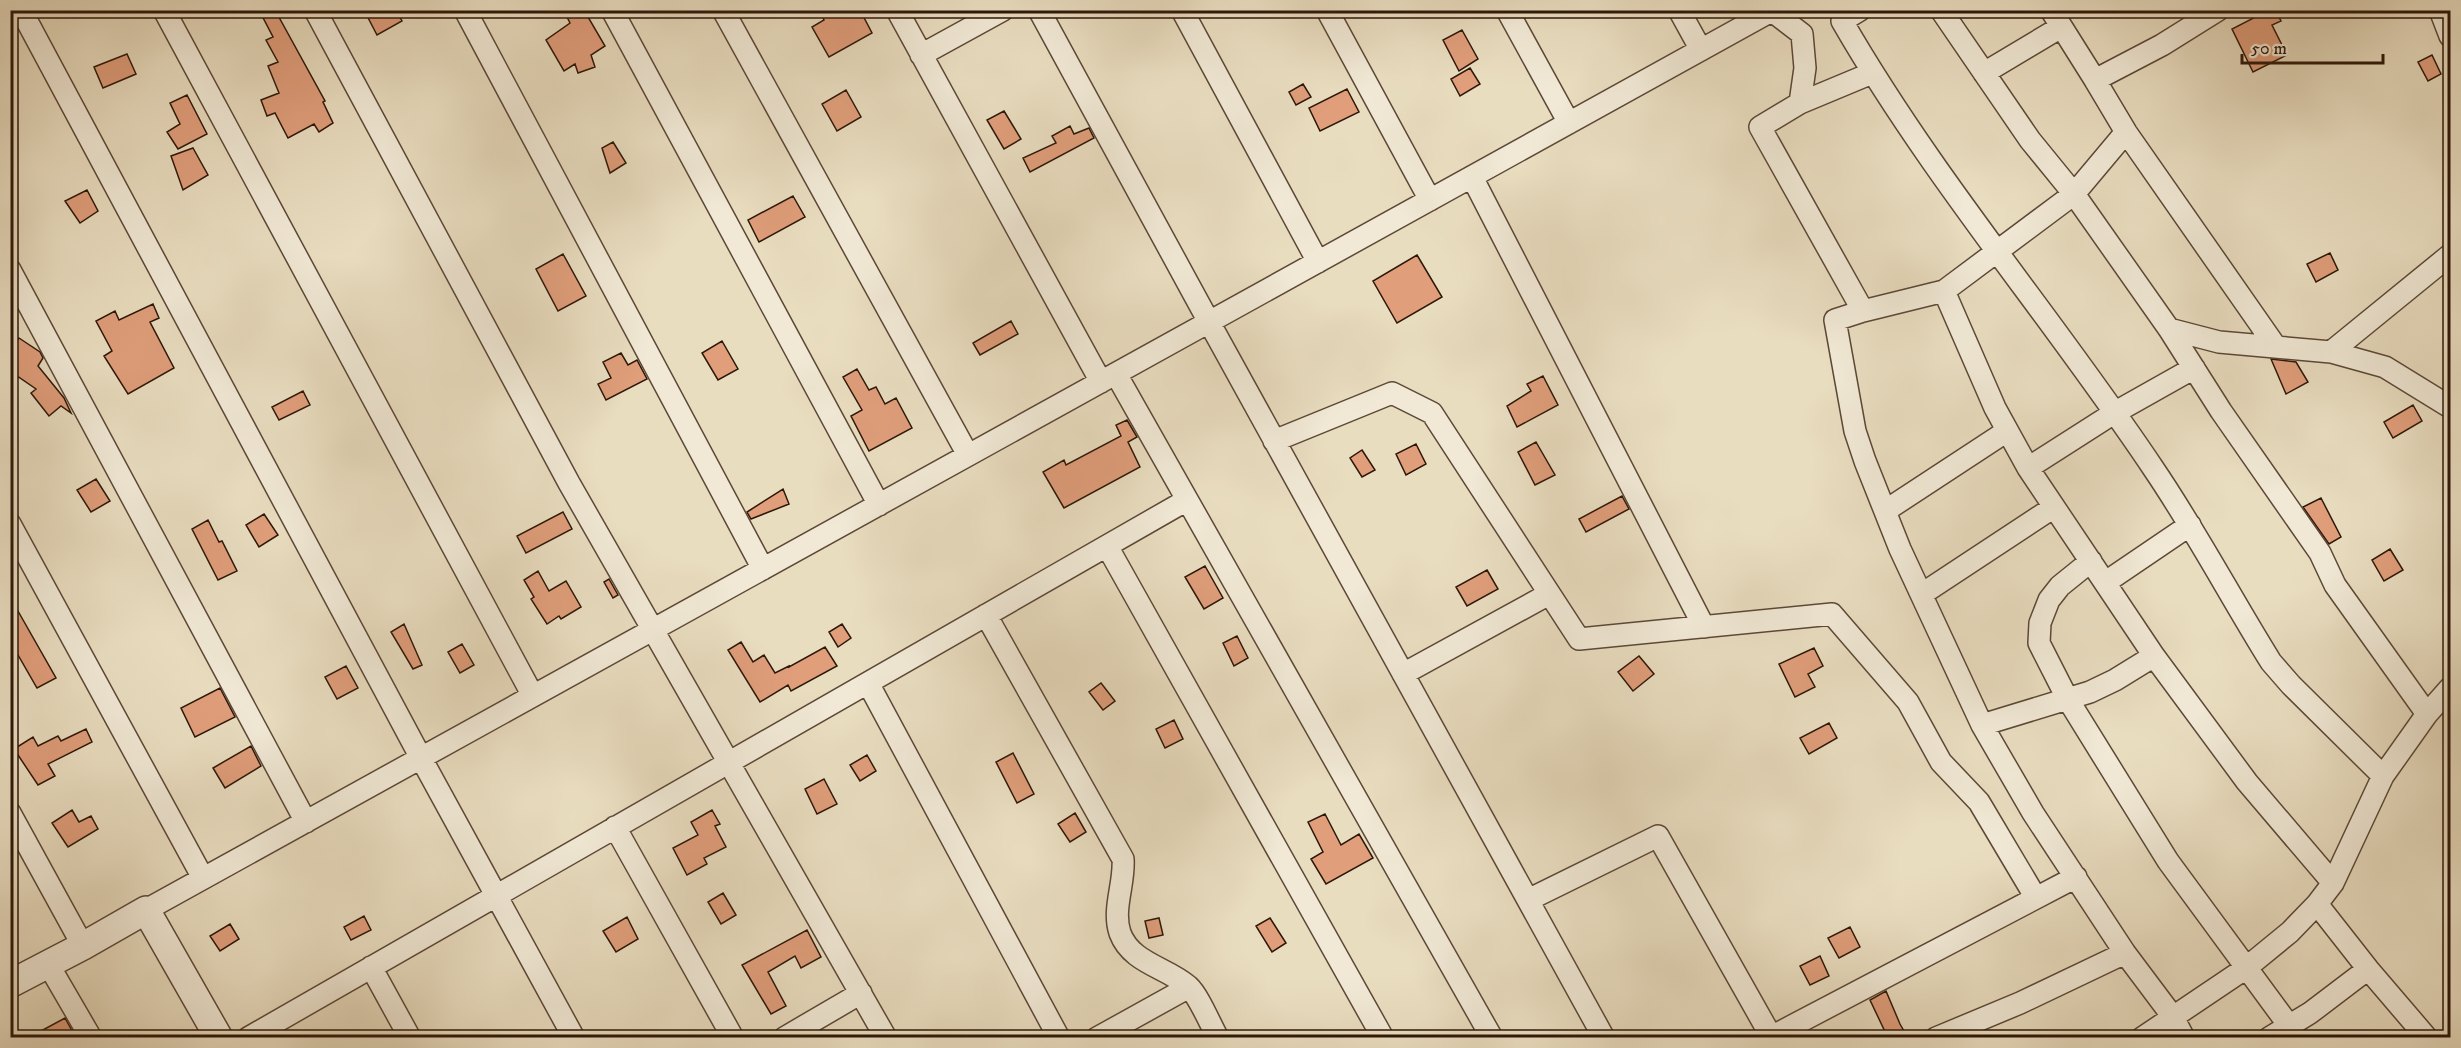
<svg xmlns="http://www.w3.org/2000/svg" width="2461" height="1048" viewBox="0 0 2461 1048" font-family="'IM FELL DW Pica',serif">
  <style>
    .building { fill: #e09e7b; stroke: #2d1709; stroke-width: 1.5 }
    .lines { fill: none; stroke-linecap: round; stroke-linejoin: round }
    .minor-casing { stroke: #5c4837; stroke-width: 24 }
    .tertiary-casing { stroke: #5c4837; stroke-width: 30 }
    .minor { stroke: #f1e9d6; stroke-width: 21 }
    .tertiary { stroke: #f1e9d6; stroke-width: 27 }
  </style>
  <rect width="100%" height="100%" fill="#e9ddc0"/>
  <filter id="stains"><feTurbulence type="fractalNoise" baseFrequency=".00333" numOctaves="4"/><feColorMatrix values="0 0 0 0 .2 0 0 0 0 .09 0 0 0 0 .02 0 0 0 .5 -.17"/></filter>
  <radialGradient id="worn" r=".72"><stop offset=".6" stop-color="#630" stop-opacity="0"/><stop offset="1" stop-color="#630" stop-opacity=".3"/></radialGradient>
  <path class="building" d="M259,10H275L325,101L323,102L333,123L319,132L314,124L288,138L275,113L267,116L261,100L279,93L268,66L278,62L266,40L273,37Z
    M364,10H396L402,21L377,35Z
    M578,10H584L605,46L591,55L595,67L578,73L575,64L564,71L546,40L570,23L567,17Z
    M819,10H860L872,33L829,57L812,27L824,20Z
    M2269,10H2275L2281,21L2272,25L2287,55L2253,72L2232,29Z
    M1462,30L1478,59L1459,71L1443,40Z
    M127,54L136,74L103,88L94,67Z
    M2432,55L2441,74L2428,81L2418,62Z
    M1470,68L1480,84L1460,96L1451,79Z
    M1303,84L1311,97L1296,105L1289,92Z
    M1347,89L1359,112L1320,131L1309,108Z
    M846,90L861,117L837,131L822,104Z
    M187,95L207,134L178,149L167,132L180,124L170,103Z
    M1004,111L1021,139L1004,149L987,120Z
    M1070,126L1074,134L1089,128L1094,138L1030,172L1023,158L1056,143L1052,136Z
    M613,142L626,163L610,173L602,148Z
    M193,148L208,175L183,190L171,156Z
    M87,190L98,211L80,223L65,201Z
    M793,196L805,217L759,242L748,220Z
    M2330,253L2338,270L2316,282L2307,264Z
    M563,254L586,296L558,311L536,269Z
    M1417,255L1442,297L1397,323L1373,281Z
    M153,304L159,318L150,322L174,368L128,394L104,356L112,351L96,321L115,311L119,320Z
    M1011,321L1018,334L980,355L973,343Z
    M19,338L40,352L43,358L38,366L64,398L71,413L61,406L49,416L31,393L36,389L10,371V351Z
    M722,341L738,369L718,380L702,353Z
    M621,353L628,365L637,360L647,379L606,400L598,384L611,378L603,362Z
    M2271,359L2296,362L2308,382L2286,394Z
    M857,369L869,390L876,387L885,404L896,398L912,428L869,451L851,416L862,410L843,377Z
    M1543,376L1558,405L1517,427L1507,406L1531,391L1527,384Z
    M303,391L310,405L279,420L272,407Z
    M2413,405L2422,421L2393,438L2384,422Z
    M1127,420L1137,437L1128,442L1140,467L1064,508L1043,472L1064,460L1066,465L1121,436L1116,425Z
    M1536,442L1555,475L1535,485L1518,452Z
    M1416,444L1426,464L1406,475L1396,454Z
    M1362,450L1375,470L1362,477L1350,458Z
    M96,479L110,501L91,512L77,490Z
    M783,489L789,504L751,519L747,512Z
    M1622,496L1629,509L1586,532L1579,519Z
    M2321,498L2341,537L2329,544L2303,507Z
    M563,512L572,529L526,553L517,536Z
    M264,514L278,535L259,547L246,525Z
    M208,520L219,542L222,541L237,571L218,580L192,529Z
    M2390,549L2403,570L2384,581L2372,560Z
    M1205,566L1223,598L1204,609L1185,577Z
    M1487,570L1498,589L1467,606L1456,587Z
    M538,571L549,591L566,581L581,607L561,619L559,616L547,624L531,599L534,597L524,580Z
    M609,579L618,595L613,598L604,582Z
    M10,597L56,678L37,688L10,641Z
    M404,624L422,665L413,669L391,632Z
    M842,624L851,638L838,647L829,632Z
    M1237,636L1248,658L1234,666L1223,643Z
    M741,642L753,662L764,655L775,673L789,666V667L825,647L837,666L791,691L788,685L760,702L728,650Z
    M462,644L474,665L460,673L448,652Z
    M1814,648L1823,666L1808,674L1815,687L1795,697L1779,664Z
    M1639,656L1654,674L1633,691L1618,672Z
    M346,666L358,688L337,699L325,677Z
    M1101,683L1115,701L1103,710L1089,692Z
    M220,688L235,717L195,737L181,708Z
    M1174,720L1183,739L1165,748L1156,729Z
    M1829,723L1837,738L1809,754L1800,738Z
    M86,729L92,742L48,764L55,776L38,785L14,749L33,737L38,746L58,736L61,741Z
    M251,746L261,766L225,788L213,768Z
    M1013,753L1034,794L1017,803L996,762Z
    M867,755L876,771L860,781L850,765Z
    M824,779L837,804L817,814L805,789Z
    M72,810L79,822L91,816L98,829L68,847L52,823Z
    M712,810L720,824L715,826L726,847L704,858L707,864L687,875L673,848L698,835L691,822Z
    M1075,813L1086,832L1070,842L1058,824Z
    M1325,814L1341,845L1359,834L1373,858L1326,884L1311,859L1323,852L1308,822Z
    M723,893L736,915L721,924L708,902Z
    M364,916L371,930L351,940L344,927Z
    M627,917L638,939L616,952L603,931Z
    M1159,918L1163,935L1149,938L1145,921Z
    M1270,918L1286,943L1272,952L1256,926Z
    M230,924L239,939L220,951L210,936Z
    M1850,927L1860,947L1839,958L1828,938Z
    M807,930L821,957L801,968L795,956L768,972L786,1006L771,1014L742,965Z
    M1820,956L1829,976L1810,985L1800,966Z
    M1886,991L1900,1024L1908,1038H1888L1870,1000Z
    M65,1018L76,1038H28Z"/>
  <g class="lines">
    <g class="minor-casing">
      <path id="minor" d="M21,10L421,758L574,1038
        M164,10L533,696
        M315,10L569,483L886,1038
        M465,10L763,569
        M612,10L879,505
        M723,10L968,455
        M897,10L1101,382
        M1039,10L1209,322L1604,1038
        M1182,10L1318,262
        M1327,10L1430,200
        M1507,10L1569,123
        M1679,10L1701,50
        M1860,10L1842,21C1933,179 2052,317 2153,468C2196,531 2231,598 2271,662L2291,685L2383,776
        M1941,10L2030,140L2074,194L2169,329L2219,342L2331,352L2385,367L2450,407
        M2051,10L2095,80L2162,45L2218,10
        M2440,10L2450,36
        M1772,11L1802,34L1805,68L1800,103L1760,127L1863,311
        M921,55L1003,10
        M1984,73L2061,27
        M2095,80L2126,132L2074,194L1944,291L1863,311L1835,320L1855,431L1865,461L1900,549L1982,725L2033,813L2125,953L2173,1017L2184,1038
        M1800,103L1872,73
        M2126,132L2276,347
        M1472,177L1704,627
        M10,270L306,822
        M1944,291L1995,408L2028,468L2154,656L2115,680L2090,692L1982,725
        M2169,329L2221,411L2320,553L2335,585L2427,714
        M2331,352L2450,255
        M1116,374L1492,1038
        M1274,441L1392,393L1432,413L1579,639L1832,614L1908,702L1941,762L1979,802L2036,898
        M2028,468L2114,413L2194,368
        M1885,511L2007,431
        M10,524L203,878
        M1107,546L1383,1038
        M2091,561L2060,586L2049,600L2040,623L2039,643L2067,698L2168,861L2290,1027
        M2106,582L2190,525
        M1922,594L2054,507
        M986,615L1123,859C1125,883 1112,909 1120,933C1131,963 1166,967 1188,986C1199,996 1210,1024 1218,1038
        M2154,656L2247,782L2333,883
        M1403,674L1549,594
        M868,683L1059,1038
        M10,813L83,946
        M615,827L733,1038
        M1528,900L1658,836L1772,1038
        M2317,904L2368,969L2427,1038
        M146,910L1773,10
        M48,964L91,1038
        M371,967L410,1038
        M248,1038L1187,500
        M784,1038L861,993
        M1097,1038L1189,987
        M1769,1038L2076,877
        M1936,1038L2020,1003L2125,953
        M2142,1038L2246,968L2290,932L2317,904L2333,883L2383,776L2427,714L2450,688
        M2269,1038L2310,1013L2368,969"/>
    </g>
    <g class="tertiary-casing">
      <path id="tertiary" d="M10,984L83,946L146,910L219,1038"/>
    </g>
    <use href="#minor" class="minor"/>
    <use href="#tertiary" class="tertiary"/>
  </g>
  <rect width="2461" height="1048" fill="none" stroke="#e9ddc0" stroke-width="36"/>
  <rect x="12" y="12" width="2437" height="1024" fill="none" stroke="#2d1709" stroke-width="3"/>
  <rect x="18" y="18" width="2425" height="1012" fill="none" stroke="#2d1709" stroke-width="1.5"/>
  <path d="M2242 54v9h141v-9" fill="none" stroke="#2d1709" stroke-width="3"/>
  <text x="2251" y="54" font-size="18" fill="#2d1709" stroke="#f1e9d6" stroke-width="4.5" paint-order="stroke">50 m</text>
  <rect width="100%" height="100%" filter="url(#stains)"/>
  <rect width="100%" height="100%" fill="url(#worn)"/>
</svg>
